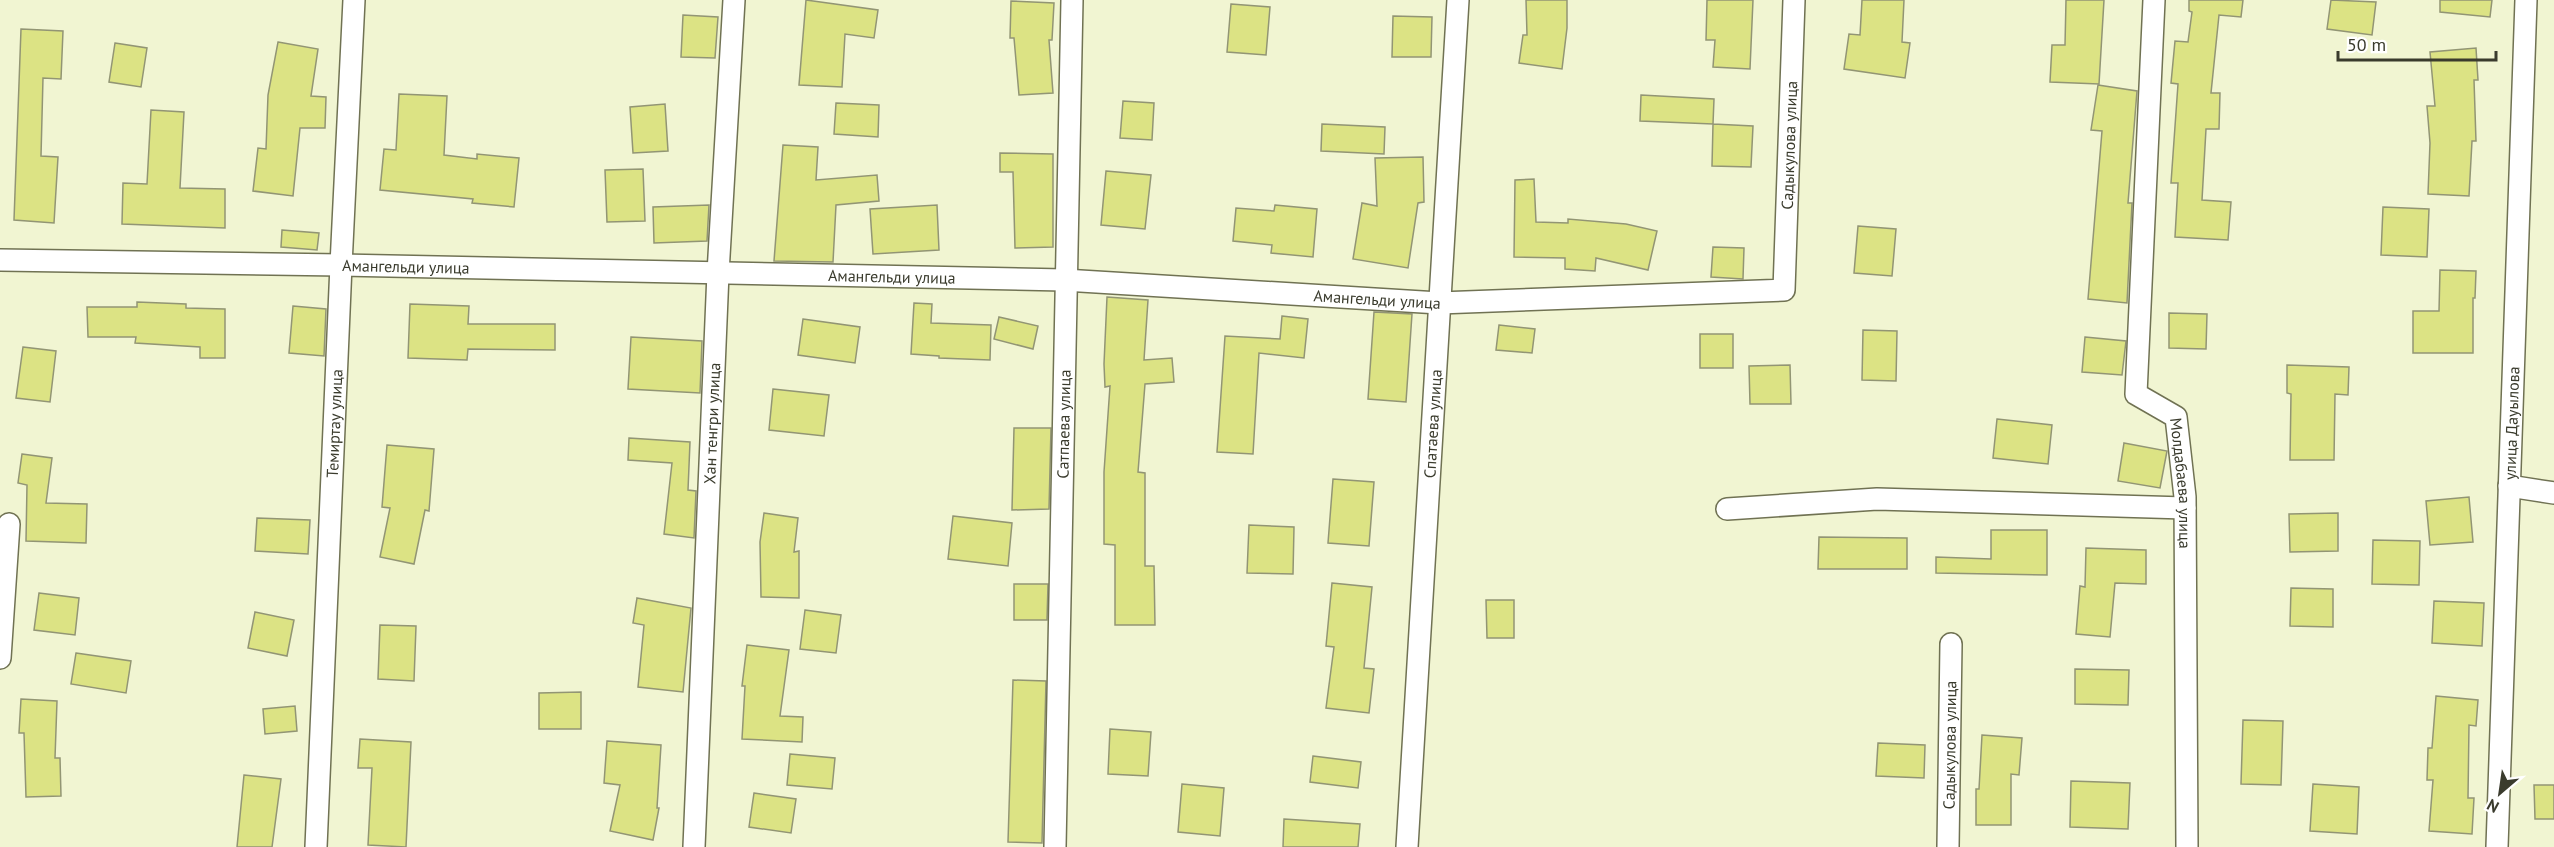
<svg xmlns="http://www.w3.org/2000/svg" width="2554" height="847" viewBox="0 0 2554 847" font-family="'PT Sans',sans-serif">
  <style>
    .building { fill: #dce384; stroke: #929574; stroke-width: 1.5 }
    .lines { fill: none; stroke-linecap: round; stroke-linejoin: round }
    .minor-casing { stroke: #707253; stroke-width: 24 }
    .minor { stroke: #fff; stroke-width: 21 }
    .labels { text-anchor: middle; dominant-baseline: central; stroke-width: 4.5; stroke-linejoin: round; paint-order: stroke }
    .street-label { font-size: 16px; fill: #3a3b2d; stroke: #fff }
  </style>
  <rect width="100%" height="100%" fill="#f1f5d2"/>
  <path class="building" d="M806,0L878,10L874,38L845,34L842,87L799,85Z
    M1526,0H1567V28L1562,69L1519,63L1523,35H1527Z
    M1707,0H1753L1750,69L1713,67L1715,40H1706Z
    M1862,0H1904L1902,42L1910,43L1905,78L1844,69L1849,34L1860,35Z
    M2066,0H2104L2099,84L2050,82L2052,45H2065Z
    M2189,0H2243L2241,17L2219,15L2211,93H2220L2219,129H2206L2202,200L2231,202L2228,240L2175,237L2178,183H2171L2178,84L2171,83L2175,41L2188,42L2192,12L2189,11Z
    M2331,0L2376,2L2372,35L2327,29Z
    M2440,0H2492L2490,17L2440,12Z
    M1011,1L1054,3L1052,40H1049L1053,93L1019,95L1014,38H1010Z
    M1231,4L1270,7L1266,55L1227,52Z
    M683,15L718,17L715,58L681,57Z
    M1393,16L1432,17L1431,57H1392Z
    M21,29L63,31L61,79L43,78L41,156L58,157L54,223L14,220Z
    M278,42L318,49L311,96L326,97L325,128H300L293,196L253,191L258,148L266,149L268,95Z
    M115,43L147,48L141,87L109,82Z
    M2476,48L2478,80H2474L2476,141H2472L2469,196L2428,194L2430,143L2427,106H2435L2430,52Z
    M2098,85L2137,91L2128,203H2132L2127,303L2088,299L2102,131L2091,130Z
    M399,94L447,96L444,155L477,159V154L519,158L514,207L472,203L473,199L380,190L384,149L396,150Z
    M1641,95L1714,99L1713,124L1640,121Z
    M1123,101L1154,103L1152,140L1120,138Z
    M836,103L879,105L878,137L834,134Z
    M665,104L668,151L633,153L630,107Z
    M151,110L184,112L180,188L225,189V228L122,224L123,183L147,184Z
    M1322,124L1385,127L1384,154L1321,151Z
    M1713,124L1753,126L1751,167L1712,166Z
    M783,145L818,147L816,180L877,175L879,201L836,205L833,262L774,261Z
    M1000,153L1053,154V247L1015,248L1013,172H1000Z
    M1423,157L1424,202L1418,203L1408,268L1353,259L1362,203L1377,206L1375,158Z
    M643,169L645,221L607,222L605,170Z
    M1106,171L1151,175L1145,229L1101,225Z
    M1534,179L1536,222L1568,223V219L1626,224L1657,231L1648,270L1596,258L1595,271L1565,269V258L1514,257L1515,180Z
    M709,205L707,241L654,243L653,207Z
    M937,205L939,250L873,254L870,209Z
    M1275,205L1317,209L1313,257L1271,253L1272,245L1233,241L1236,208L1274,211Z
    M2383,207L2429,209L2427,257L2381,255Z
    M1858,226L1896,229L1892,276L1854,273Z
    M282,230L319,233L317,250L281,247Z
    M1713,247L1744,248L1743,279L1711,277Z
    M2440,270L2476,271L2475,298H2473V353H2413V311H2439Z
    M1107,297L1148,300L1144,360L1172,358L1174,382L1145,384L1138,472L1145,473V566H1154L1155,625H1115V545L1104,544V472L1110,386L1105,387L1104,364Z
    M137,302L186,304V308L225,309V358H200V347L135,343L136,337H88L87,307H137Z
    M914,303L932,304L931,323L991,325L990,360L939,358V356L911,354Z
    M410,304L469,306L468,324H555V350L468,349L467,360L408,358Z
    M293,306L326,309L324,356L289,353Z
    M1374,312L1412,314L1406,402L1368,399Z
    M2169,313L2207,314L2206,349L2169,348Z
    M1282,316L1308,319L1304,358L1259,353L1253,454L1217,452L1225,336L1280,339Z
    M999,317L1038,326L1033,349L994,339Z
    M803,319L860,327L855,363L798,355Z
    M1499,325L1535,329L1532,353L1496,350Z
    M1863,330L1897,331L1896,381L1862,380Z
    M1700,334H1733V368H1700Z
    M631,337L702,341L700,393L628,389Z
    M2085,337L2126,341L2122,375L2082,372Z
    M23,347L56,351L50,402L16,398Z
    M1790,365L1791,404H1750L1749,366Z
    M2287,365L2349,367L2348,395L2335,394L2334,460H2290L2291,394L2287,393Z
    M773,389L829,395L824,436L769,430Z
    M1997,419L2052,425L2048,464L1993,458Z
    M1014,428H1051L1049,509L1012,510Z
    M629,438L690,442L688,490L696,491L694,538L664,534L672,463L628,460Z
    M2124,443L2167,451L2160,488L2118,481Z
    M387,445L434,449L429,511L425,510L414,564L380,557L390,508L382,507Z
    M22,454L52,458L46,503L87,504L86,543L26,541L27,485L18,483Z
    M1333,479L1374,482L1369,546L1328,543Z
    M2469,497L2473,542L2430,545L2426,501Z
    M764,513L798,518L794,552L799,551V598L761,597L760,542Z
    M2338,513V551L2290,552L2289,514Z
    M953,516L1012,523L1008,566L948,559Z
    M257,518L310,520L308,554L255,551Z
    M1249,525L1294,527L1293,574L1247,573Z
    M1991,530H2047V575L1936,573V557L1991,559Z
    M1819,537L1907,538V569H1818Z
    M2373,540L2420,541L2419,585L2372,584Z
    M2086,548L2146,550V584L2115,583L2110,637L2076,634L2080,586L2085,587Z
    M1332,583L1372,587L1364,668L1374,669L1369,713L1326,708L1334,647L1326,646Z
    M1014,584H1048L1047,620H1014Z
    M2291,588L2333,589V627L2290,626Z
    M39,593L79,598L75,635L34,630Z
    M637,598L691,608L683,692L638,687L644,625L633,623Z
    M1486,600H1514V638H1487Z
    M2434,601L2484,603L2482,646L2432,643Z
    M805,610L841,615L836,653L800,649Z
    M255,612L294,620L287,656L248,648Z
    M380,625L416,626L414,681L378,679Z
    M747,645L789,650L780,716L803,717L802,742L742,739L745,686H742Z
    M76,653L131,661L126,693L71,684Z
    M2075,669L2129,670L2128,705L2075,704Z
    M1013,680L1046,681L1042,843L1008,842Z
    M581,692V729H539V693Z
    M2436,696L2478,700L2476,726L2469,725L2468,798H2474L2472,834L2429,831L2433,780H2427L2428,748H2432Z
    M21,699L57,701L55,758H60L61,796L26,797L24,733H19Z
    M295,706L297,731L265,734L263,709Z
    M2243,720L2283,721L2281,785L2241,784Z
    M1110,729L1151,732L1148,776L1108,774Z
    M1982,735L2022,738L2019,775L2011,774V825H1976V789H1979Z
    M360,739L411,742L406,847L368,845L372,768H358Z
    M607,741L661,745L657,808H659L653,840L610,831L620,785L604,783Z
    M1878,743L1925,745L1924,778L1876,776Z
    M790,754L835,758L832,789L787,785Z
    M1313,756L1361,762L1358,788L1310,782Z
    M244,775L281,779L272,847H237Z
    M2071,781L2130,783L2128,829L2070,827Z
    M1182,784L1224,788L1220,836L1178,832Z
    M2313,784L2359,787L2357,834L2310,831Z
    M2534,785H2554V819H2535Z
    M754,793L796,799L791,833L749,827Z
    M1284,819L1360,824L1358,847H1283Z"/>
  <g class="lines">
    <g class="minor-casing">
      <g id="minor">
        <path id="s1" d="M2154,0L2136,394L2176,417L2185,497L2187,847"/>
        <path id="s2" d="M0,260L341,265L1064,280L1439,303L1784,290L1794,0"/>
        <path d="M2509,486L2554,493"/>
        <path d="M1727,509L1877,499L2185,508"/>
        <path d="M0,658L9,524"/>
        <path id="s3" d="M316,847L341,265L354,0"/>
        <path id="s4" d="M694,847L718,273L734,0"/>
        <path id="s5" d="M1055,847L1072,0"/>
        <path id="s6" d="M1407,847L1458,0"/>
        <path id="s7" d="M1948,847L1951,644"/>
        <path id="s8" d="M2497,847L2526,0"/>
      </g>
    </g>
    <use href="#minor" class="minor"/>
  </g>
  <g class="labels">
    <g class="street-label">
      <text stroke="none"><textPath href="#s2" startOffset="1930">Садыкулова улица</textPath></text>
      <text stroke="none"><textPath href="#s2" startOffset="406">Амангельди улица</textPath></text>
      <text stroke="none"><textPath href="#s2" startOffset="892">Амангельди улица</textPath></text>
      <text stroke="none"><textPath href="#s2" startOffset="1378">Амангельди улица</textPath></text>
      <text stroke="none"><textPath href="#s3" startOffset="424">Темиртау улица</textPath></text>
      <text stroke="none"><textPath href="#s4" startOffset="424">Хан тенгри улица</textPath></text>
      <text stroke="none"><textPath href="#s5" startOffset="423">Сатпаева улица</textPath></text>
      <text stroke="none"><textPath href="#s6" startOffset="424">Спатаева улица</textPath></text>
      <text stroke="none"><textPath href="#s8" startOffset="424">улица Дауылова</textPath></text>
      <text stroke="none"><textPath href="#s1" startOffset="507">Молдабаева улица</textPath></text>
      <text stroke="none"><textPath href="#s7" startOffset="102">Садыкулова улица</textPath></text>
    </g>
  </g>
  <g transform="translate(2500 793) rotate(209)" stroke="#ffffff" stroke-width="4.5" paint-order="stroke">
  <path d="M0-4.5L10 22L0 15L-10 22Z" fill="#3a3b2d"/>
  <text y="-9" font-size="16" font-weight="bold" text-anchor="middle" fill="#3a3b2d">N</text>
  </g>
  <path d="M2338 51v9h158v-9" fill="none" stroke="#3a3b2d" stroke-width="3"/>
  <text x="2347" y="51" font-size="18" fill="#3a3b2d" stroke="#ffffff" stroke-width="4.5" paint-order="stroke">50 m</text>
</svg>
